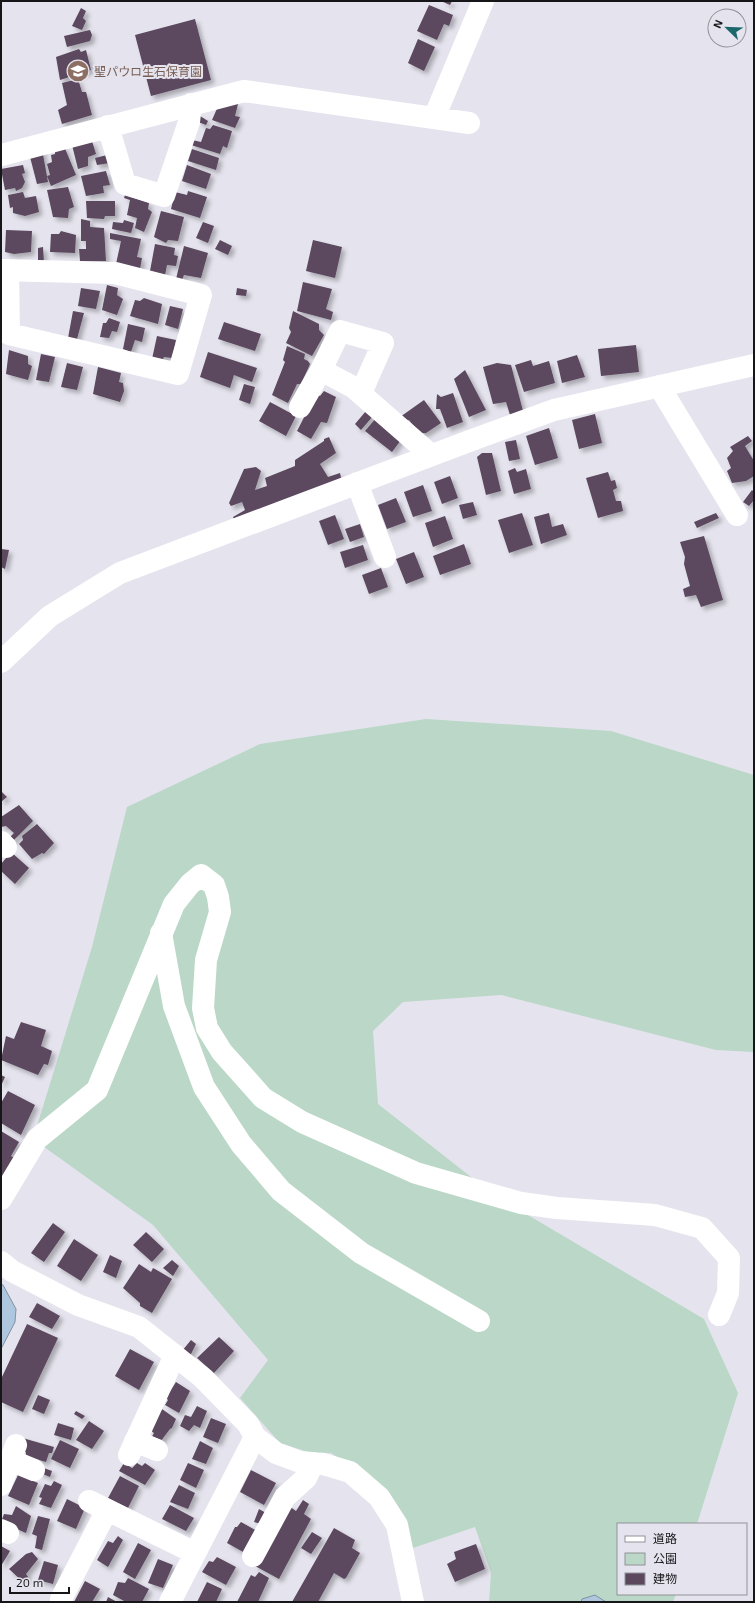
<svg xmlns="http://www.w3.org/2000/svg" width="755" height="1603" viewBox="0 0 755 1603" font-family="'Exo 2','Noto Sans JP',sans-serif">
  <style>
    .green { fill: #bad7c7 }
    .water { fill: #aec6de; stroke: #8091a3 }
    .building { fill: #5b485e; filter: url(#shadow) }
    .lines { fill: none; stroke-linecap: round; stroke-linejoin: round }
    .minor { stroke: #fff; stroke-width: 22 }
    .labels { text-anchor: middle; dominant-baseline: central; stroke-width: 4; stroke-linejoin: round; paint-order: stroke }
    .education-label { font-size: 12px; fill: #785e54; stroke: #e5e4ee; text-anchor: start }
  </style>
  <defs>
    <filter id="shadow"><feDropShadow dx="3.5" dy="3.5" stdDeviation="2" flood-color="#0004"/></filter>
  </defs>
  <rect width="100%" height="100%" fill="#e5e4ee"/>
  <path class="green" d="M426,719L611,731L754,775V1052L716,1050L501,995L403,1002L373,1031L378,1104L494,1195L704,1319L738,1393L697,1524H618V1594H676L673,1602H489L491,1573L475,1527L413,1548L388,1491L331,1453L308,1452L280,1443L240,1398L268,1360L153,1225L33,1139L92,947L127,807L260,744Z"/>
  <path class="water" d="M1,1284L3,1285L16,1309L15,1322L1,1349Z
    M595,1595L606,1602H581L582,1599Z"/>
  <path class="building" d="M441,1H452L450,5Z
    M429,5L453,15L449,26L444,24L437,40L417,31Z
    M81,8L86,11L83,18L86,21L82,30L72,26Z
    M195,19L211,80L151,96L135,35Z
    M90,30L92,35L90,41L67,47L64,36Z
    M418,39L435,47L424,71L408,63Z
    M79,49L81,52L86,50L91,70L60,80L56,57Z
    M78,79L82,92H86L92,115L62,124L58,110L67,105L62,83Z
    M226,101L238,104L235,116L240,117L235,128L212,120L219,104Z
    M200,116L208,121L206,125L198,122Z
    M213,125L232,131L227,148L223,146L220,154L191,145L192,140L201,142L206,128L210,129Z
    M92,141L96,154L88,157V166L78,169L72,145Z
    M64,146L76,175L51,186L47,176L50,175L47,164L52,162L51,155L55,154V149Z
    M42,149L48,182L37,184L29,153Z
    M192,149L219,158L216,170L188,161Z
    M107,155L110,163L97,165L95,158Z
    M23,165L25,173L22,174L25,182L22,188L16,191L15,188L5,190L1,169Z
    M187,165L211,174L206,189L182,181Z
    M106,171L110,185L103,186L104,193L86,196L81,176Z
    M68,187L74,207L69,209L68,218L53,217L47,190Z
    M188,191L207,197L200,218L171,209L175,192L187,195Z
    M23,192L25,198L36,196L39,212L25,216L13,213V207L10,208L8,195Z
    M125,195L149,203L148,209L152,212L144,232L135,228L137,218L127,215L130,200L124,198Z
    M86,201H115V216H105L104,219L87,218Z
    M161,211L184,217L178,241L168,240L166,243L154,237Z
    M81,219L90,221V227L104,228L106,261H80L79,249H86V241H81Z
    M124,220L134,223L131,233L112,229L113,222L123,223Z
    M203,222L214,226L208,243L196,238Z
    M6,230L32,231L31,252L14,254L5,252Z
    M61,231L76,235L75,253L50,252L51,234H59Z
    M110,233L141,239L137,257L142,258L140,269L116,264L121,241L110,239Z
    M220,240L232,246L228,255L215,249Z
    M313,240L342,247L335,278L306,271Z
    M155,244L175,248L174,255L178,256L176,266L167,265L165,275L150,271Z
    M184,246L208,253L201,278L184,275L182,280L176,279Z
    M43,247L44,262L38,263V248Z
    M303,282L332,289L326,309L333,312L331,320L297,311Z
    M107,285L118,288L117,295L123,299L117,315L102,310Z
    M81,288L100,291L96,309L78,306Z
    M237,288L247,290L246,296L236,295Z
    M144,298L162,304L158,324L130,316L135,300L140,301Z
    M170,306L183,309L178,329L165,325Z
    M73,311L84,313L77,339L68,338Z
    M293,311L319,324V330L324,335L312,356L286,343L291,332L289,328Z
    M109,318L120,322L117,332L112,331L109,338L100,337L103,323H106Z
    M224,322L261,334L255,351L218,339Z
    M128,324L145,328L142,342L135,340L131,352L123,349Z
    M157,336L176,340L172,358L164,357L161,363L152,359Z
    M636,345L639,372L601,376L598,349Z
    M287,346L305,354L304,359L308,361L310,364L301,384H297L288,403L272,395L285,362L283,360Z
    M9,350L28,356V364L32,366L28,380L6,374Z
    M208,352L257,368L252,382L234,375L230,388L200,377Z
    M41,354L55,357L49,382L36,380Z
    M577,355L585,377L562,383L557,361Z
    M531,360L533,366L549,361L555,383L524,392L515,365Z
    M67,363L83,367L77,390L61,387Z
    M497,363L511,365L523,411L510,415L506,402L493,404L483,367Z
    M98,367L121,373L119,382L123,383L124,391L120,402L93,394Z
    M465,370L486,410L469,417L454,379Z
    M244,384L255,387L250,404L239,400Z
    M324,391L336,397L327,423L321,422L311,439L297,431L316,394L320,396Z
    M453,393L463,422L447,428L440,409H436L437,394L441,397Z
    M424,400L441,423L426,433H419L409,420L404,422L400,417Z
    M270,402L296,416L286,436L259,421Z
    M366,411L373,416L361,430L355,424Z
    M595,414L602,443L579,449L572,420Z
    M376,418L401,440L392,452L365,431Z
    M549,428L558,458L535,465L526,436Z
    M748,436L752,441L745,446L754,461V476L746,481L732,483L727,471L731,468L727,458L733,451L730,447Z
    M329,437L336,453L320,464L328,477L340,473L342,482L235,522L233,517L245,510L242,502L231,506L229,503L244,469L256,467L261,471L255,490L267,486L265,478L295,466V460L324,441V439Z
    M516,440L520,459L509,461L505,442Z
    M482,453H492L501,491L486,495L477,457Z
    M515,468L517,472L526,469L531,489L514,494L508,471Z
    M608,472L611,481L615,480L617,488L613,490L616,501H621L623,511L598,518L586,478Z
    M450,476L458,498L442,504L434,482Z
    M423,485L432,511L413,517L404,492Z
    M752,490L754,492V500L749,506L743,502Z
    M396,498L406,522L387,529L378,505Z
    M473,502L477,515L463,519L459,505Z
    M522,513L533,545L509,553L498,520Z
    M549,513L552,527L563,524L567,535L541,544L534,517Z
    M716,513L719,518L697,528L694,522Z
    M335,515L344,539L328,545L319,521Z
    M445,516L453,539L433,547L425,523Z
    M360,524L364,537L350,542L345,529Z
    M704,536L723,600L701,607L696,595L685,597L683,589L690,586L684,564L685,557L680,542Z
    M464,544L471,564L440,575L433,556Z
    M363,545L368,560L345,568L340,552Z
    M1,549L9,550L5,569L1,567Z
    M414,552L424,577L406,584L396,559Z
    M381,568L388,587L369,594L362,575Z
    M1,791L7,797L1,802Z
    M19,805L33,821L12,842L9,838L14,833L6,826L1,827V817Z
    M37,824L54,843L44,854L42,853L32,859L19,844L23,840L22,836Z
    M11,852L29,868L15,884L1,871V864Z
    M21,1022L46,1030L41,1046L52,1051L48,1065L44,1064L38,1075L1,1060L6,1036L14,1039Z
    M1,1075L5,1077L1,1086Z
    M8,1091L35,1105L21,1135L1,1123V1103Z
    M1,1131L19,1142L11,1156L19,1161L1,1191Z
    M53,1223L65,1232L44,1262L31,1253Z
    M146,1232L164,1249L152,1262L133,1245Z
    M74,1239L98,1255L81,1281L57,1266Z
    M110,1255L122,1261L116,1278L103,1272Z
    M172,1260L179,1266L173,1276L163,1268Z
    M139,1264L151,1272L153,1268L155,1269L172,1279L152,1313L140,1306V1303L123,1288Z
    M37,1303L60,1316L52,1329L29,1317Z
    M27,1324L58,1338L23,1412L1,1402V1379Z
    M219,1337L234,1351L214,1373L197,1358Z
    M191,1340L196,1344L190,1356L182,1351Z
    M130,1349L154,1362L139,1390L115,1376Z
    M176,1382L190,1391L179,1413L165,1405L168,1400L166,1398Z
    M38,1395L50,1400L44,1414L32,1409Z
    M197,1406L207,1411L200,1428L194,1425L189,1431L180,1426L185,1415L191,1417Z
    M162,1409L176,1419L172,1428L170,1429L157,1446L150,1440L154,1433L150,1430Z
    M76,1411L85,1416L82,1419L74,1414Z
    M211,1418L226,1424L218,1443L203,1437Z
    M89,1421L104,1431L92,1449L76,1440Z
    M58,1423L74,1428L71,1440L54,1435Z
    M19,1437L54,1447L52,1453H49L46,1462L26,1456V1452H23Z
    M60,1440L79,1449L70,1468L51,1459Z
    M200,1441L213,1448L206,1464L192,1459Z
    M124,1463L132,1468L137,1463L142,1466L145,1463L155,1470L145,1485L119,1471Z
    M188,1463L204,1470L196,1488L180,1480Z
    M41,1467L52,1471L50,1477L38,1472Z
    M251,1470L276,1483L264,1505L240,1492Z
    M18,1475L38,1483L29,1505L8,1496Z
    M120,1476L139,1486L128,1508L108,1498Z
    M54,1481L62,1485L51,1508L39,1504L42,1498L39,1497L45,1484L51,1486Z
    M179,1485L195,1493L188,1509L170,1502Z
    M67,1499L85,1508L76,1529L57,1521Z
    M303,1500L309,1504L304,1514L311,1519L279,1579L255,1566L289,1506L296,1511Z
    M170,1505L194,1518L186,1531L162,1519Z
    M16,1506L31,1516L26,1533L1,1522L4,1514L12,1515Z
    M259,1509L266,1513L261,1524L254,1522Z
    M38,1516L50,1519L42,1550L35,1548L37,1536L32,1534Z
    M241,1522L257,1531L245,1553L227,1543L235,1527H237Z
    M334,1528L355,1540L352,1548L360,1553L346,1578L344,1579L334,1573L318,1602H292Z
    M312,1532L322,1538L311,1554L301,1548Z
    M118,1536L123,1540L108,1567L97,1560L108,1541L113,1543Z
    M138,1543L151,1550L135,1579L123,1572Z
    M476,1544L485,1569L455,1582L447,1564L456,1559L454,1552Z
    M1,1546L10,1551L1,1566Z
    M32,1552L38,1559L26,1574L28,1577L23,1582L9,1569L26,1554Z
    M217,1557L236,1567L226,1585L202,1572L209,1561L213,1562Z
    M158,1559L173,1565L163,1588L148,1583Z
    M44,1561L58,1565L53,1584L38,1580Z
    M259,1572L269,1578L258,1602H237L251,1575L255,1577Z
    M128,1578L149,1589L142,1602H126L113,1595L118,1582L125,1583Z
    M85,1581L100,1589L92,1602H74Z
    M207,1582L222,1589L216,1602H197Z
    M108,1597L117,1602H106Z"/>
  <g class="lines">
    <path class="minor" d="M434,118L483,1
      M108,126L125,184L164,196L189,122L191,104
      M1,155L244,91L469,123
      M1,270L115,273L201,295L178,374L9,334L8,270
      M321,370L353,387L431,455
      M659,386L737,515
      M300,407L321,370L340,331L383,343L361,393
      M357,483L385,557
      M1,662L50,616L120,573L472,440L554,410L754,365
      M1,842L6,847
      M161,933L174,1006L204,1087L241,1144L281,1191L361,1253L479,1321
      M1,1199L37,1139L97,1090L174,904L190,884L201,875L214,885L218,897L220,912L206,960L203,1008L207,1028L222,1052L263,1098L302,1122L416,1173L521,1203L557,1208L655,1215L702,1228L729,1258L728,1293L719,1315
      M1,1262L12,1271L78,1305L139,1327L203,1378L248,1424L255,1437L276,1453L300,1462L323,1464L350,1472L379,1497L397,1525L413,1602
      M135,1441L157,1450
      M129,1455L175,1355
      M10,1460L34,1470
      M1,1485L16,1445
      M89,1501L195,1553
      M1,1530L8,1533
      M253,1556L285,1497L306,1478L313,1463
      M61,1599L107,1510
      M170,1602L255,1437"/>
  </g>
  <defs>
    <g id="school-disc" transform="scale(1.15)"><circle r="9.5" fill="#8d6e63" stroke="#e5e4ee"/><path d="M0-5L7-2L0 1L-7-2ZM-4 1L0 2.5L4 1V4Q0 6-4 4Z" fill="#fff"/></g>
  </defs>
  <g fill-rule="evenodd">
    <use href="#school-disc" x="78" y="71"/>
  </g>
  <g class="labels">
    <g class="education-label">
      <text x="94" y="71">聖パウロ生石保育園</text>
    </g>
  </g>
  <rect width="755" height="1603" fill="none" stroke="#161619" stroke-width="4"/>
  <rect x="617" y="1523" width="130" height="72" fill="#e5e4ee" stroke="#929299"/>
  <rect x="625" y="1536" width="20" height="6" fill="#ffffff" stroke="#929299"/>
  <text x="653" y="1543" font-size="12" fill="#161619">道路</text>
  <rect x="625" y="1553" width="20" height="12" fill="#bad7c7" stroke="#929299"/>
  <text x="653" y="1563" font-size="12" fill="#161619">公園</text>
  <rect x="625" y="1573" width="20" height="12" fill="#5b485e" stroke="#929299"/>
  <text x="653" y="1583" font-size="12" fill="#161619">建物</text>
  <g transform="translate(727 28) rotate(293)"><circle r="19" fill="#e5e4ee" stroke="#929299"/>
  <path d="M0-3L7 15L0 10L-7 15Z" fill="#1a686b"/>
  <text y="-6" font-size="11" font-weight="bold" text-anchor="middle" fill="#161619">N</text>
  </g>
  <path d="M10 1587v6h59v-6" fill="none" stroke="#161619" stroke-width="2"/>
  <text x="16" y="1587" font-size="12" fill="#161619" stroke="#e5e4ee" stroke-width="3" paint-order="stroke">20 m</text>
</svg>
